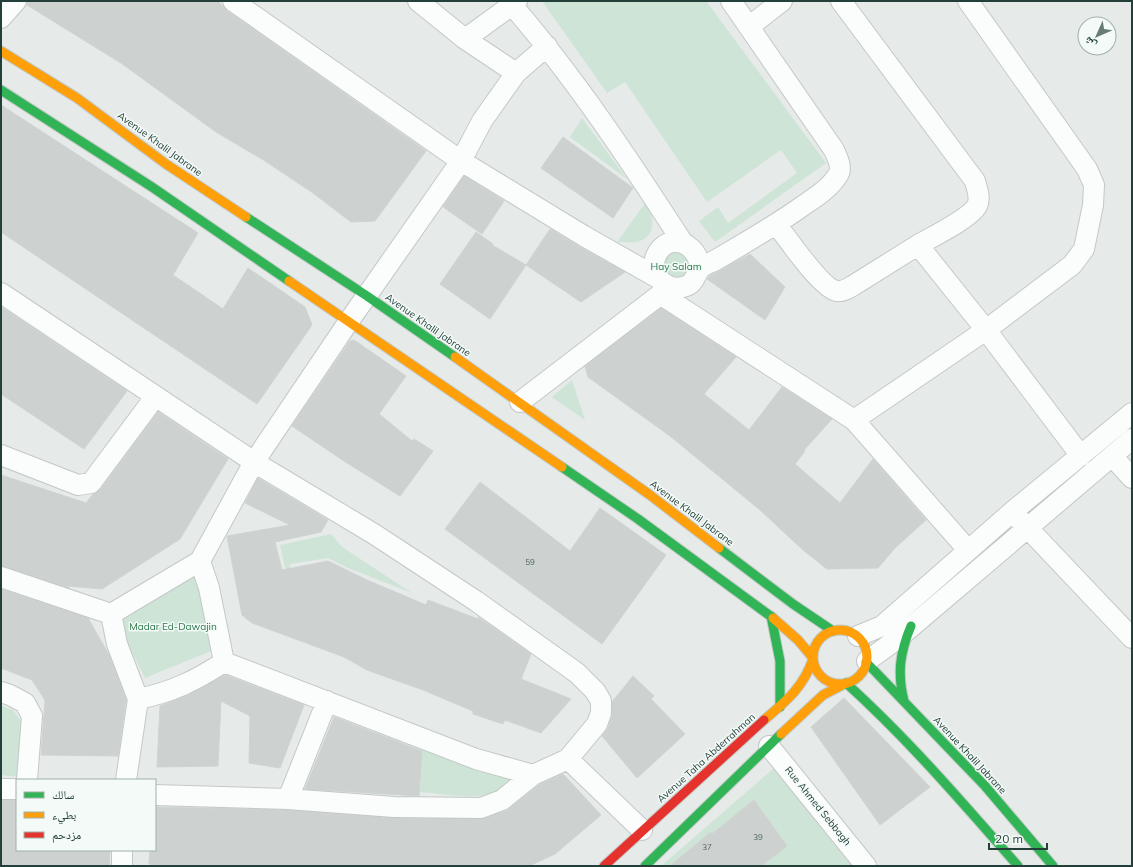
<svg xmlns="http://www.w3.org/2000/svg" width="1133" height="867" viewBox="0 0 1133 867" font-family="Mulish,'Noto Naskh Arabic',sans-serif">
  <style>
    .green { fill: #cee4d6 }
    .building { fill: #cdd2d0; stroke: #ced4d2 }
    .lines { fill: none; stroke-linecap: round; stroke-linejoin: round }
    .street-casing { stroke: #c3c8c6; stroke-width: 22 }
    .fast-casing { stroke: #c1c9c6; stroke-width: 11 }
    .slow-casing { stroke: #c1c9c6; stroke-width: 11 }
    .jam-casing { stroke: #c1c9c6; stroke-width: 11 }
    .street { stroke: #fbfcfc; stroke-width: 20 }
    .fast { stroke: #30b455; stroke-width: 9 }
    .slow { stroke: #ff9f0a; stroke-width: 9 }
    .jam { stroke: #e5322d; stroke-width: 9 }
    .labels { text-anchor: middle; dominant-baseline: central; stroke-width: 3; stroke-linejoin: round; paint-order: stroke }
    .number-label { font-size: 8px; fill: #4e6560 }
    .street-label { font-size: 10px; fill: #224039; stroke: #f4faf7 }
    .park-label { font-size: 10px; fill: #2a794b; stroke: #f4faf7 }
  </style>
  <rect width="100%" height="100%" fill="#e6ebe9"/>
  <path class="green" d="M542,1H706L826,163L715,242L699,221L718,207L728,223L797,173L781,150L707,202L625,82L607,93Z
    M582,118L627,179L570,137Z
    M646,202C655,216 657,237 637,242C630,243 624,242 617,242Z
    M682,248L695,271L671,284L658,261L661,254Z
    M572,380L585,420L552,397Z
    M331,534L342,547L412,593L348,568L328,558L290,564L293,580L288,581L280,545Z
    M197,572L216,649L145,678L115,618Z
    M2,706L13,710L22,722V777L1,775Z
    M422,749L512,778C505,785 499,792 489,794C471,800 439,793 420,792Z
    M774,768L852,861V866H661Z"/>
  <path class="building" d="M27,1H218L226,10L426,151L375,221L351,222L313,193L265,161L216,132L121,63L27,5Z
    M1,105L198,233L173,275L223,309L248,268L305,307L312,325L257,404L1,232Z
    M563,137L633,188L613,218L541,168Z
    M464,176L504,201L482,234L443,207Z
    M550,229L578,246L625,272L581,302L526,265Z
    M476,232L493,244L492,245L526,265L490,319L440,284Z
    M750,254L785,287L765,320L707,279L710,276Z
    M1,307L127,391L84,449L1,394Z
    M661,308L736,357L704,394L749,430L782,387L832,419L804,450L805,451L795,464L840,503L873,459L926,520L895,548L878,568L827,569L803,550L760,510L670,436L588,377L585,366Z
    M354,340L406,376L379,414L412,441L414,439L433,451L400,496L344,461L292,426L350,341Z
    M158,412L228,459L180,539L102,589L68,586L69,588L1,566V475L86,503L93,494L100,490Z
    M258,478L328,520L321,532L275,542L282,570L328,561L367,580L426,605L428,600L478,619V617L531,654L521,679L571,699L541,733L505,720L503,724L473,714V711L423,690L367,670L344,657L252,623L242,615L227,536L290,525L245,503Z
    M480,482L570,551L600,508L666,555L602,644L445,529Z
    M1,589L88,618L109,655L126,700L118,756L41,755L45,700L32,680L1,668Z
    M225,675L304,705L280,768L249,763L250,716L221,701L218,766L157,767L160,706L188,695Z
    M633,676L654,696L651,699L685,734L637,778L602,736L608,728L612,717V702Z
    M844,698L930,787L880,825L811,727Z
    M334,717L422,751L419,796L305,789Z
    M563,774L601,815L555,854L529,866H173L149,864L150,850H155V807L287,810L394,818L481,819L506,811L539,785Z
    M1,800H17V850H110L109,866H1Z
    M754,800L787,846L761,866H670L711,832L712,834Z"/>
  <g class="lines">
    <g class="street-casing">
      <path id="street" d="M233,1L461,161L584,236L658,278
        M418,1L465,39L516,73
        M517,1L512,5C576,79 630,161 683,243
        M841,1L975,181C977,189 981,198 977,206C969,219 932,237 918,245L986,330L1081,456
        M1,18L16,1
        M750,26L782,1
        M465,39L512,5
        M777,225C787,238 822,289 837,291C843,292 849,288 854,285L918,245
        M700,269C699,242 667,231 656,256C648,274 666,291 683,287C696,284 694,275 701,268C704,265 710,263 714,261C745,243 775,226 804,205C816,197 830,188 838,175C843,168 837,157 834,150L731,1
        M1,293L254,462L374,534L476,601L577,673L595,691L601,701V713L597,724L568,759L533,775L502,800L481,808L394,807L288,799L155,795
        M660,294L854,420L968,550
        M520,402L670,287
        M854,420L986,330L1072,265L1084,249L1093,205L1094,185L1087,169L968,1
        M1,455L78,485L91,483L155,397
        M1112,456L1132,478
        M1019,519L1132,638
        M1,577L111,614
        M858,636L882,626L890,619L1012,512L1132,413
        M867,661L897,639L1132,439
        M224,662L476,759L533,775
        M1,692L10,695L25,703L32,716L27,780
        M138,699L117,644L111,614L200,561L254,462L349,321L461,161L482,121L516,73L547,46
        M769,746L866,866
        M568,759L642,830
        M126,780L138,699C172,692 195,681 224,662L209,588L200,561
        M1,789H17
        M288,799L327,701
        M122,866V850"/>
    </g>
    <g class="fast-casing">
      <path id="fast" d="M1,90L152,187L289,281
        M246,217L367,296L455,357
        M562,467L638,519L773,618
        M719,548L793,604L833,631
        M771,616L780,661V707
        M866,662L985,786L1053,866
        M846,683C908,739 963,803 1018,866
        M904,701C897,673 900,652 911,626
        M645,866L781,734"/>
    </g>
    <g class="slow-casing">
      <path id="slow" d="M1,51L77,98L166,164L246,217
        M289,281L562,467
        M455,357L650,495L719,548
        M773,618L798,640L813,658
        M813 657a27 27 0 1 1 54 0a27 27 0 1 1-54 0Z
        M764,720C786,701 803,688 813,659
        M781,734L823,695L846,683"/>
    </g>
    <g class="jam-casing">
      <path id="jam" d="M604,866L764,720"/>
    </g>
    <use href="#street" class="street"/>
    <use href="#fast" class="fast"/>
    <use href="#slow" class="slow"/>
    <use href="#jam" class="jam"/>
  </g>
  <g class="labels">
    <g class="number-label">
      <text x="530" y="562">59</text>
      <text x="758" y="837">39</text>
      <text x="707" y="847">37</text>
    </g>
    <g class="street-label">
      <text transform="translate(160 144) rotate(36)">Avenue Khalil Jabrane</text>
      <text transform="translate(428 325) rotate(35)">Avenue Khalil Jabrane</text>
      <text transform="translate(692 513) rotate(37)">Avenue Khalil Jabrane</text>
      <text transform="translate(970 755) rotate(47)">Avenue Khalil Jabrane</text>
      <text transform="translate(706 758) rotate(-42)">Avenue Taha Abderrahman</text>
      <text transform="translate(818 806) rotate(51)">Rue Ahmed Sebbagh</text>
    </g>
    <g class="park-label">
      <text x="676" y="266">Hay Salam</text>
      <text x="173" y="626">Madar Ed-Dawajin</text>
    </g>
  </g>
  <rect width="1133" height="867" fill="none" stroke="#224039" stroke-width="4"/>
  <rect x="16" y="779" width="140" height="72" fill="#f4faf7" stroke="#a0b0ab"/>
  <rect x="24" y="792" width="20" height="6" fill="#30b455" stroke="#a0b0ab"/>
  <text x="52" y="799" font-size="12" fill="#224039">سالك</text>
  <rect x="24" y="812" width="20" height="6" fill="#ff9f0a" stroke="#a0b0ab"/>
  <text x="52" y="819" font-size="12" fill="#224039">بطيء</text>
  <rect x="24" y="832" width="20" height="6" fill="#e5322d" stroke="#a0b0ab"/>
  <text x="52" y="839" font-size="12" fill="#224039">مزدحم</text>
  <g transform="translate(1097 36) rotate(225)"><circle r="19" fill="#f4faf7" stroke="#a0b0ab"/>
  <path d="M0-3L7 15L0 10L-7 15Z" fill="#677c77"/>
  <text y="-6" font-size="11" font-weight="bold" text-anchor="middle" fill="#224039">ش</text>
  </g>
  <path d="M989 843v6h58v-6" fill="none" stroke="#224039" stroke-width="2"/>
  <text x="995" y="843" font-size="12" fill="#224039" stroke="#f4faf7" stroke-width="3" paint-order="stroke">20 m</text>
</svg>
